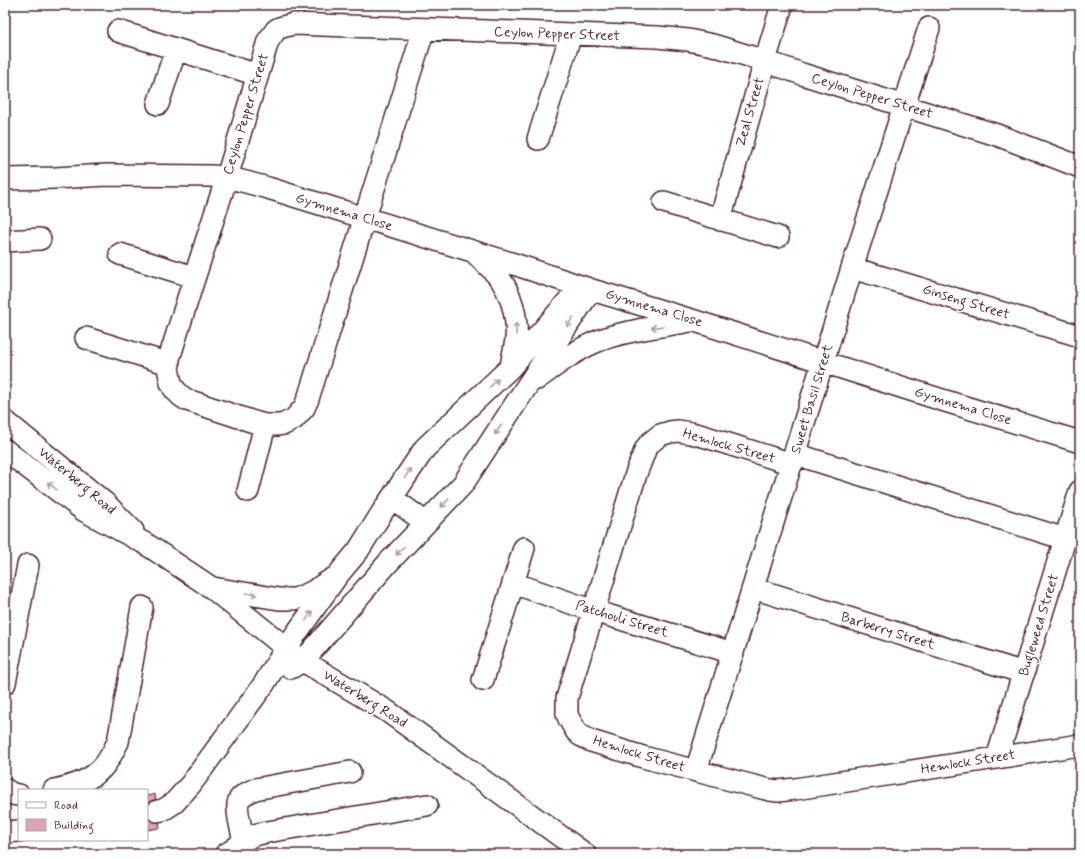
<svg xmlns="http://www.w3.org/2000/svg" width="1085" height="859" viewBox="0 0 1085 859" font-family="Mynerve,sans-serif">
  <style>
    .building { fill: #daa3b6; stroke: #4a1f2b }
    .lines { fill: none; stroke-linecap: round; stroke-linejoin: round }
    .minor-casing { stroke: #4a1f2b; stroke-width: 24 }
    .minor { stroke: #fff; stroke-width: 21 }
    .oneway { stroke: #ae9aa0 }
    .labels { text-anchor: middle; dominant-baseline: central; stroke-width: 3; stroke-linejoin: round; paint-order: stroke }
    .street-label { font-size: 14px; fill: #4a1f2b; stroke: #fff }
  </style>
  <rect width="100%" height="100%" fill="#fff"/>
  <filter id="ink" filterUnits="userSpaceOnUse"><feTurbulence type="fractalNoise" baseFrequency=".025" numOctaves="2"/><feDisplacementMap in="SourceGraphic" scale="8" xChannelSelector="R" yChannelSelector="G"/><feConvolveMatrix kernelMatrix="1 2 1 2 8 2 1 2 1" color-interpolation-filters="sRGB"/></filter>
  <g filter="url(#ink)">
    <path class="building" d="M155,794L160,828L147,830V796Z"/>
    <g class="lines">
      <g class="minor-casing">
        <path id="minor" d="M424,29C385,152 347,276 308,399L304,408L294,419L284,424L278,425H265L257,423L187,400L181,396L175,390L171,383L168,368L169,359L193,282L227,177L268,41L276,30L279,28L293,24L657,37L688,40L713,45L765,61L802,74L997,135L1018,143L1080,167
          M118,31L258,75
          M158,104L176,49
          M538,139L571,34
          M5,179L55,178L106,175L211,176L227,177L268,188L514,264L592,290L695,321L942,400L1080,442
          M664,202L778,237
          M720,220L765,61L782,5
          M5,241L40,239
          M120,254L194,277
          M477,255C483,261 491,268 497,275C511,291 518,318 516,339C515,348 512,358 511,367
          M852,268L1080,336
          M86,338L169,364
          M537,379C559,363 582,345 609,337C635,329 663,326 691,321
          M5,421L105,503L133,531
          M5,450L83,510L146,544L212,588L286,648L303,661L387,711L585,854
          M795,454L1065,539
          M792,464L703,436L691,433L678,431L670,432L660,435L650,443L646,448L636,474L567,698V714L569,719L576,731L580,735L591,741L643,757L750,785L770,790L778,791L795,789L1080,745
          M248,491L265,425
          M392,498L426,523
          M513,583L594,611L733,653
          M213,588L279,599H295L312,592L332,579
          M753,588L1024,673
          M291,668L303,661L387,564L463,484L527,386L589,293
          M483,680L524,548
          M5,683L28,565
          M997,758L1080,491
          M696,771L852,268L929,28
          M5,789C9,793 13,795 19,795
          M54,790C70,787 90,781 102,768C109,761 113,751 118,742L142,607
          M157,811L163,810L174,803L191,784L264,684L286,648L337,576L358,551L383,511L425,448L511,367L581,286
          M5,832L19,831
          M244,841C242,832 235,808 239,800C242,794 250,792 255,789L350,772
          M226,854C236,849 243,840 254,835C258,834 263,833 267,832L427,805"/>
      </g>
      <use href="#minor" class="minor"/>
    </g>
    <defs><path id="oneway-shaft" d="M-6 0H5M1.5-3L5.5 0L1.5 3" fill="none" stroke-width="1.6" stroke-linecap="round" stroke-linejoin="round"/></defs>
    <g class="oneway">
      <use href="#oneway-shaft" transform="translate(570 322) rotate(124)"/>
      <use href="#oneway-shaft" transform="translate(657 327) rotate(171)"/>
      <use href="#oneway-shaft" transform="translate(516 329) rotate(-92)"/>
      <use href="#oneway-shaft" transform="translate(494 383) rotate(-44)"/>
      <use href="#oneway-shaft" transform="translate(498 430) rotate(123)"/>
      <use href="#oneway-shaft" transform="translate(408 473) rotate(-56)"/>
      <use href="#oneway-shaft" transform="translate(52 486) rotate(-142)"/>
      <use href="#oneway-shaft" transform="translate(445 503) rotate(133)"/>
      <use href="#oneway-shaft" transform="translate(400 551) rotate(133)"/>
      <use href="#oneway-shaft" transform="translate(251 594) rotate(9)"/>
      <use href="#oneway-shaft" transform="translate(309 616) rotate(-55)"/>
    </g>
  </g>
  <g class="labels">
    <g class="street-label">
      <text transform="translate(557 34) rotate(2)">Ceylon Pepper Street</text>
      <text transform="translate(872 96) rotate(17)">Ceylon Pepper Street</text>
      <text transform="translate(750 112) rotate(-74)">Zeal Street</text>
      <text transform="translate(246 114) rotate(-73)">Ceylon Pepper Street</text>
      <text transform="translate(344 212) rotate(17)">Gymnema Close</text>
      <text transform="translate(966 302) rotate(17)">Ginseng Street</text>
      <text transform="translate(654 308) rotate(17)">Gymnema Close</text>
      <text transform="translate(812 399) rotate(-73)">Sweet Basil Street</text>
      <text transform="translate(963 406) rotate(17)">Gymnema Close</text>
      <text transform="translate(729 446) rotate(16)">Hemlock Street</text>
      <text transform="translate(77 481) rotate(40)">Waterberg Road</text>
      <text transform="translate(622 619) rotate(17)">Patchouli Street</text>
      <text transform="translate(1039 625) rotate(-73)">Bugleweed Street</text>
      <text transform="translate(888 631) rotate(17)">Barberry Street</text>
      <text transform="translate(365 699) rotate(32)">Waterberg Road</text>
      <text transform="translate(639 754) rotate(17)">Hemlock Street</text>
      <text transform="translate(968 762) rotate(-9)">Hemlock Street</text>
    </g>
  </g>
  <rect width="1085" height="859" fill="none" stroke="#fff" stroke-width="20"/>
  <rect x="10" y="10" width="1065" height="839" fill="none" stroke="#4a1f2b" stroke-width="1.5" filter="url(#ink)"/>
  <rect x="18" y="789" width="130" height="52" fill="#ffffff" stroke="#b7a5aa"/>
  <rect x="26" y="802" width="20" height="6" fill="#ffffff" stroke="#b7a5aa"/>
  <text x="54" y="809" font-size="12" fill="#4a1f2b">Road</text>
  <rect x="26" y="819" width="20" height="12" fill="#daa3b6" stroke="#b7a5aa"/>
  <text x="54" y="829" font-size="12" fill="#4a1f2b">Building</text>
</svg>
